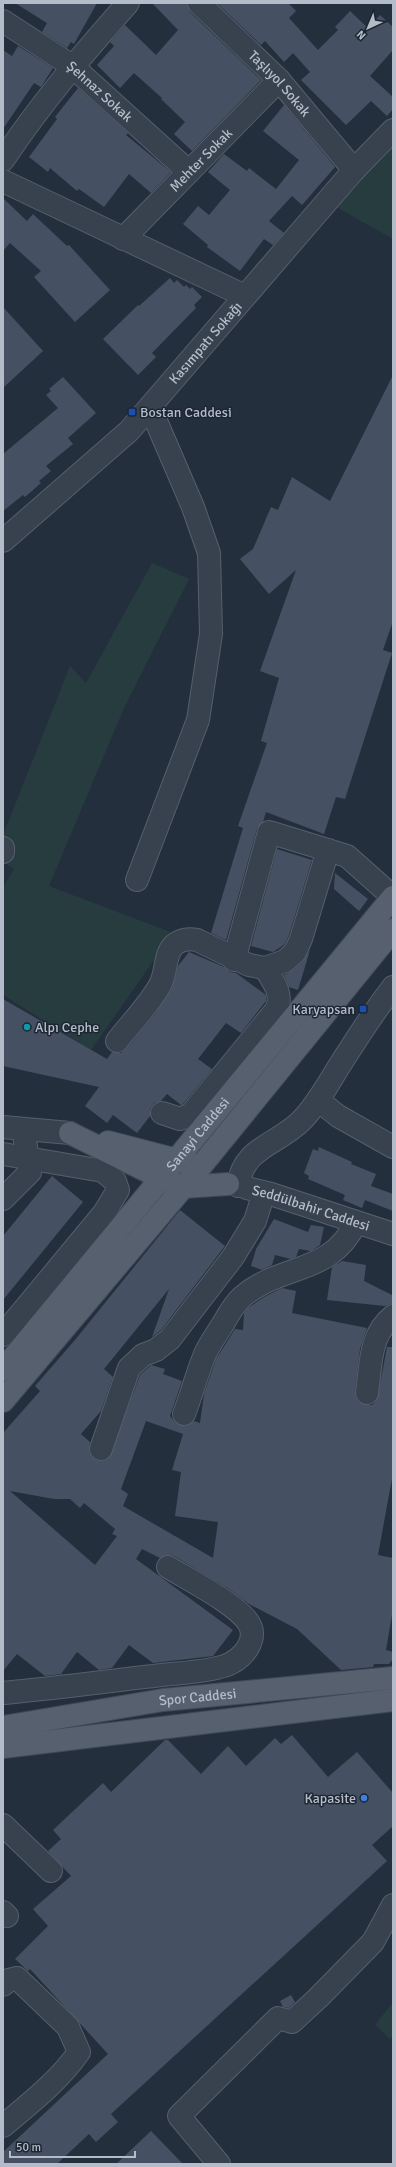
<svg xmlns="http://www.w3.org/2000/svg" width="396" height="2167" viewBox="0 0 396 2167" font-family="Signika,sans-serif">
  <style>
    .green { fill: #263c3f }
    .building { fill: #455162; fill-rule: evenodd }
    .lines { fill: none; stroke-linecap: round; stroke-linejoin: round }
    .minor-casing { stroke: #565f6c; stroke-width: 24 }
    .major-casing { stroke: #414a57; stroke-width: 24 }
    .minor { stroke: #38414e; stroke-width: 22 }
    .major { stroke: #56606e; stroke-width: 22 }
    .transit-dot { fill: #1a4fb4; stroke: #1d2633; stroke-width: 1.5 }
    .culture-dot { fill: #0f9aa8; stroke: #1d2633; stroke-width: 1.5 }
    .shop-dot { fill: #3f7fe0; stroke: #1d2633; stroke-width: 1.5 }
    .labels { text-anchor: middle; dominant-baseline: central; stroke-width: 3; stroke-linejoin: round; paint-order: stroke }
    .street-label { font-size: 14px; fill: #b4bcc9; stroke: #1d2633 }
    .poi-label { font-size: 14px; fill: #b4bcc9; stroke: #1d2633; text-anchor: start }
  </style>
  <rect width="100%" height="100%" fill="#242f3e"/>
  <path class="green" d="M393,142V239L336,207Z
    M152,563L189,579L124,708L49,886L173,933L91,1050L3,995V887L14,869L3,862V835L70,666L86,683Z
    M393,2002V2036L390,2039L375,2025Z"/>
  <path class="building" d="M15,3H97L74,44L71,42L67,48L42,32L47,23Z
    M152,3H187L190,12L261,80L192,151L174,134L185,122L161,99L162,98L134,73L120,88L97,65L114,46L110,42L125,25L156,55L178,30Z
    M217,3H288L296,11L289,18L318,50L338,30L335,27L350,11L368,28L380,15L393,27V50L370,76L393,97V109L387,116L371,101L346,125L301,80L310,72L293,53L284,62L265,41L261,45Z
    M18,46L53,68L41,87L34,83L3,129V50L12,56Z
    M78,88L128,133L126,135L171,172L151,193L129,174L104,207L79,189L77,191L50,168L48,172L29,157L57,119L55,117Z
    M284,105L335,167L302,205L292,196L269,221L284,233L273,245L264,239L240,271L207,247L208,245L183,224L198,206L209,215L230,190L208,172L224,154L247,171L249,168L276,189L299,160L263,131Z
    M3,198L27,221L33,214L67,246L69,245L110,290L75,322L34,277L41,271L10,243L3,251Z
    M170,278L174,283L177,280L184,287L186,285L190,289L192,287L202,297L194,305L196,308L152,353L156,357L138,375L103,339L138,305L139,306Z
    M3,307L43,351L3,388Z
    M393,375V621L383,650L392,653L345,799L336,797L324,834L266,812L263,822L257,829L226,940L211,933L243,828L238,826L267,743L261,741L279,678L260,671L296,570L269,594L240,559L253,549L271,507L278,510L292,477L330,501Z
    M63,377L96,413L68,438L73,444L46,466L51,471L39,481L41,483L25,497L23,495L3,511V454L58,408L46,395L51,391L49,389Z
    M277,849L312,860L289,935L285,944L273,952L251,946Z
    M335,873L368,899L359,911L334,889Z
    M310,950L298,990L289,987L284,975L293,970L303,961Z
    M189,952L224,967L230,972L236,973L266,995V1001L241,1033L226,1023L198,1059L212,1069L183,1104L181,1105L167,1094L161,1101L154,1103L150,1109V1116L137,1133L113,1115L107,1123L85,1106L99,1087L3,1066V999L107,1059L112,1052L121,1053L126,1049L155,1014L171,990L178,966Z
    M319,1147L352,1162L351,1164L376,1174L371,1186L393,1194V1211L365,1200L362,1208L343,1200L345,1195L308,1179L309,1176L304,1173L313,1149L318,1151Z
    M52,1176L83,1202L3,1300V1236Z
    M180,1210L225,1246L161,1330L152,1337L169,1289L104,1369L113,1377L101,1411L81,1434L90,1442L89,1451L92,1457L103,1461L109,1458L140,1375L151,1365L165,1369L163,1374L182,1381L170,1416L175,1422L186,1426L194,1421L200,1423L204,1394L216,1359L223,1348L235,1329L243,1330L244,1313L248,1308L264,1297L282,1288L296,1291L292,1313L367,1328L360,1349L355,1392L356,1398L360,1403L372,1405L377,1400L387,1347H393V1473L378,1555L393,1558V1609L386,1650L393,1652V1659L389,1664H374L373,1667L341,1670L297,1629L249,1604L229,1589L174,1556L168,1555L160,1558L142,1549L136,1559L233,1630L213,1656L153,1663L129,1645L112,1668L99,1670L77,1652L61,1674L45,1676L17,1654L3,1671V1433L40,1391L35,1386L75,1340ZM146,1421L183,1434L172,1470L181,1472L175,1516L218,1522L213,1558L123,1506L128,1494L121,1489ZM10,1491L54,1499H70L80,1508L84,1503L115,1529L112,1534L117,1536L95,1565Z
    M274,1219L308,1232L311,1225L324,1227L320,1245L311,1251L299,1249L296,1257L291,1259L275,1255L272,1265L262,1270L251,1266L256,1249Z
    M342,1261L366,1265L364,1281L392,1295V1304L385,1306L327,1300L332,1267Z
    M292,1735L328,1777L357,1752L393,1793V1826L372,1845L387,1861L111,2114L118,2122L96,2142L89,2134L57,2164H3V2152L108,2054L30,1969L28,1971L15,1959L48,1926L33,1909L71,1876L48,1851L61,1839L53,1830L103,1783L111,1792L165,1740H168L201,1774L228,1746L246,1766L275,1738L281,1744Z
    M291,1995L295,2002L289,2008L283,2007L280,2001Z
    M151,2131L183,2164H116Z"/>
  <g class="lines">
    <g class="minor-casing">
      <g id="minor">
        <path id="s1" d="M199,3L279,80L354,170"/>
        <path id="s2" d="M3,21L72,66L188,171"/>
        <path d="M3,160C42,102 82,55 128,3"/>
        <path d="M3,181L245,296"/>
        <path id="s3" d="M123,239L279,80"/>
        <path id="s4" d="M3,541L129,431L354,170L393,130"/>
        <path d="M3,848V852"/>
        <path d="M137,880L198,720L211,634L209,553L193,507L150,407"/>
        <path d="M234,960L269,832L347,856L393,897"/>
        <path d="M117,1041C131,1023 149,1005 160,985C167,972 164,955 174,945C181,939 188,938 197,940L249,965L265,968L285,961L295,952L301,939L328,850"/>
        <path d="M318,1100L338,1116L393,1147"/>
        <path d="M162,1113L180,1119L191,1114L276,1010C284,995 273,981 265,968"/>
        <path d="M3,1127L70,1133"/>
        <path d="M3,1154L103,1171L115,1181L118,1190L104,1213L3,1335"/>
        <path d="M238,1186C243,1147 277,1145 301,1121C316,1106 327,1086 338,1068C355,1041 373,1013 393,987"/>
        <path id="s5" d="M247,1188L271,1194L393,1234"/>
        <path d="M3,1199L30,1172L23,1129"/>
        <path d="M367,1393C371,1365 369,1335 393,1316"/>
        <path d="M184,1414C191,1396 196,1377 203,1359C207,1347 216,1335 223,1324C228,1315 234,1304 242,1297C281,1263 331,1276 356,1222"/>
        <path d="M101,1449L129,1368L143,1355L156,1350L170,1339L233,1257L255,1221L261,1202V1192"/>
        <path d="M3,1693C56,1688 109,1681 162,1675C179,1673 220,1671 233,1662C247,1654 258,1636 248,1622C235,1603 189,1580 168,1567"/>
        <path d="M3,1825L51,1871"/>
        <path d="M3,1912L7,1916"/>
        <path d="M3,1985L9,1980L17,1978L68,2027L79,2052C59,2081 29,2104 3,2126"/>
        <path d="M219,2164L179,2116L278,2018L292,2022L318,1998L373,1942L393,1905"/>
      </g>
    </g>
    <g class="major-casing">
      <g id="major">
        <path d="M70,1133L161,1178L183,1187L228,1184"/>
        <path d="M108,1142L189,1163"/>
        <path id="s6" d="M3,1370L393,897"/>
        <path d="M3,1401L201,1166L393,930"/>
        <path id="s7" d="M3,1727L163,1700L393,1678"/>
        <path d="M3,1747L393,1700"/>
      </g>
    </g>
    <use href="#minor" class="minor"/>
    <use href="#major" class="major"/>
  </g>
  <g class="transit-dot">
    <rect x="128" y="408" width="8" height="8" rx="2"/>
    <rect x="359" y="1005" width="8" height="8" rx="2"/>
  </g>
  <circle class="culture-dot" cx="27" cy="1027" r="4"/>
  <circle class="shop-dot" cx="364" cy="1798" r="4"/>
  <g class="labels">
    <g class="street-label">
      <text stroke="none"><textPath href="#s1" startOffset="114">Taşlıyol Sokak</textPath></text>
      <text stroke="none"><textPath href="#s2" startOffset="120">Şehnaz Sokak</textPath></text>
      <text stroke="none"><textPath href="#s3" startOffset="111">Mehter Sokak</textPath></text>
      <text stroke="none"><textPath href="#s4" startOffset="284">Kasımpatı Sokağı</textPath></text>
      <text stroke="none"><textPath href="#s6" startOffset="306">Sanayi Caddesi</textPath></text>
      <text stroke="none"><textPath href="#s5" startOffset="67">Seddülbahir Caddesi</textPath></text>
      <text stroke="none"><textPath href="#s7" startOffset="197">Spor Caddesi</textPath></text>
    </g>
    <g class="poi-label">
      <text x="140" y="412">Bostan Caddesi</text>
      <text x="355" y="1009" text-anchor="end">Karyapsan</text>
      <text x="35" y="1027">Alpı Cephe</text>
      <text x="356" y="1798" text-anchor="end">Kapasite</text>
    </g>
  </g>
  <rect width="396" height="2167" fill="none" stroke="#b4bcc9" stroke-width="8"/>
  <g transform="translate(368 28) rotate(224)" stroke="#1d2633" stroke-width="3" paint-order="stroke">
  <path d="M0-3L7 15L0 10L-7 15Z" fill="#b4bcc9"/>
  <text y="-6" font-size="11" font-weight="bold" text-anchor="middle" fill="#b4bcc9">N</text>
  </g>
  <path d="M10 2151v6h125v-6" fill="none" stroke="#b4bcc9" stroke-width="2"/>
  <text x="16" y="2151" font-size="12" fill="#b4bcc9" stroke="#1d2633" stroke-width="3" paint-order="stroke">50 m</text>
</svg>
